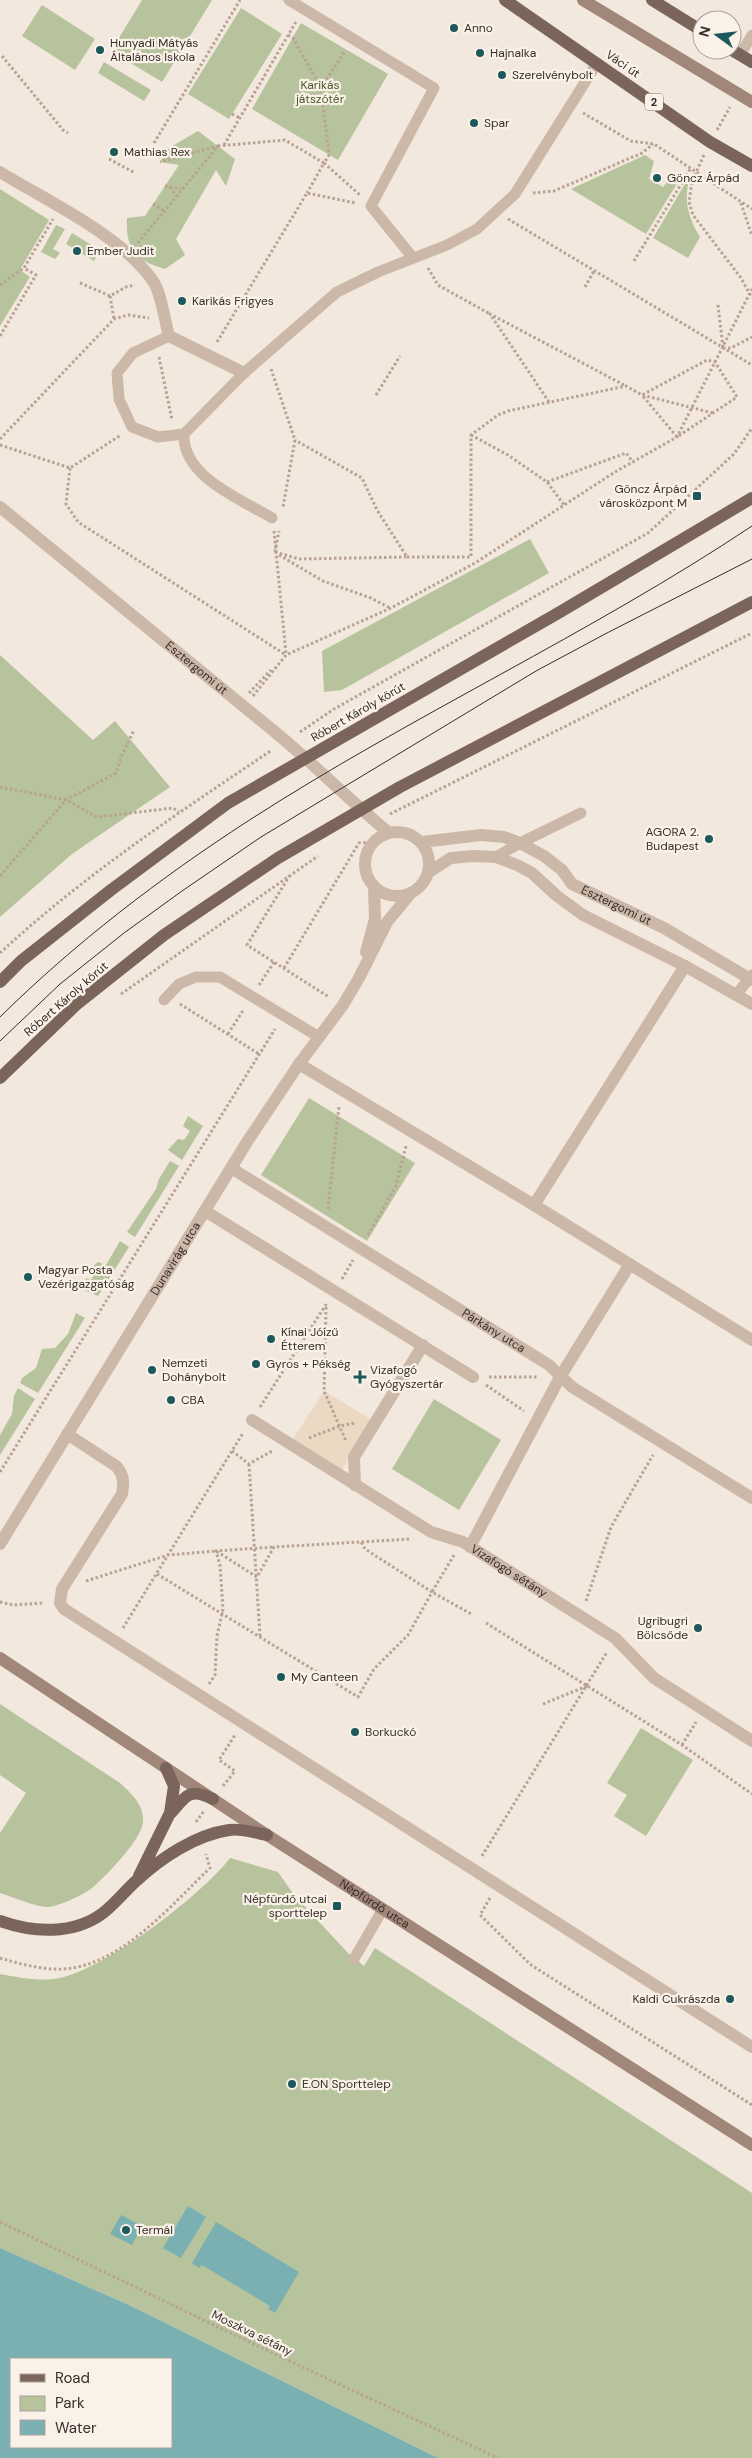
<svg xmlns="http://www.w3.org/2000/svg" width="752" height="2458" viewBox="0 0 752 2458" font-family="'DM Sans',sans-serif">
  <style>
    .green { fill: #b6c39c }
    .plaza { fill: #ecd9c3 }
    .water { fill: #7ab0b1; fill-rule: evenodd }
    .lines { fill: none; stroke-linecap: round; stroke-linejoin: round }
    .path { stroke: #b8a292; stroke-width: 3; stroke-dasharray: 2.5 2.5; stroke-linecap: butt }
    .lane { stroke: #ccb8a8; stroke-width: 11 }
    .street { stroke: #ccb8a8; stroke-width: 12 }
    .secondary { stroke: #a08779; stroke-width: 12 }
    .primary { stroke: #7b6459; stroke-width: 12 }
    .tram { stroke: #382d28; stroke-width: 1 }
    .poi-dot { fill: #1c585c; stroke: #faf2e9; stroke-width: 2 }
    .labels { text-anchor: middle; dominant-baseline: central; stroke-width: 4.5; stroke-linejoin: round; paint-order: stroke }
    .shield { fill: #faf2e9; stroke: #726862; stroke-width: 1 }
    .shield-label { font-size: 11px; font-weight: bold; fill: #382d28 }
    .poi-label { font-size: 12px; fill: #382d28; stroke: #faf2e9; text-anchor: start }
    .street-label { font-size: 12px; fill: #382d28; stroke: #faf2e9 }
    .park-label { font-size: 12px; fill: #48582b; stroke: #faf2e9 }
  </style>
  <rect width="100%" height="100%" fill="#f3e8dd"/>
  <path class="green" d="M142,0H212L162,82L111,51Z
    M42,5L95,39L75,70L22,36Z
    M241,8L282,34L229,119L188,94Z
    M301,23L388,74L338,160L252,109Z
    M104,62L151,90L144,101L98,73Z
    M198,131L235,159L226,186L216,170L176,239L185,255L165,269C136,261 125,248 127,218L145,216L179,165L160,162L169,148Z
    M645,155L654,161L649,179L663,187L675,173L681,177L646,234L571,189Z
    M686,182L688,185C684,205 690,220 700,237L688,258L653,238Z
    M0,189L49,220L20,270L30,277L0,326Z
    M56,225L65,229L53,249L60,253L55,259L41,252Z
    M72,233L100,250L94,261L66,244Z
    M530,539L549,573L342,690L324,692L322,651Z
    M0,655L93,740L115,721L170,787L72,854L0,917Z
    M309,1098L415,1163L367,1241L261,1175Z
    M188,1116L203,1126L182,1160L168,1150L178,1139L184,1140L190,1131L183,1126Z
    M170,1161L179,1166L135,1237L127,1232L156,1189L159,1179Z
    M120,1241L129,1247L98,1296L82,1289L86,1278L91,1280L95,1273L90,1269L98,1262L106,1265Z
    M76,1313L85,1318L38,1393L20,1383L22,1378L36,1368L42,1349L55,1348L68,1334Z
    M18,1388L35,1399L0,1455V1435L12,1414L14,1396Z
    M434,1399L501,1440L459,1510L392,1469Z
    M0,1704L120,1783C131,1793 144,1805 143,1821C143,1838 106,1876 93,1887C86,1894 57,1907 48,1907C36,1907 13,1897 0,1893V1833L26,1793L0,1775Z
    M641,1728L693,1760L646,1836L614,1816L627,1795L607,1783Z
    M230,1858L278,1872L294,1895L348,1953L364,1966L375,1948L752,2193V2458H438L129,2305L0,2248V1974C17,1977 36,1981 53,1979C99,1975 203,1894 230,1858Z"/>
  <path class="plaza" d="M324,1391L372,1420L339,1475L289,1445Z"/>
  <path class="water" d="M188,2206L206,2217L181,2258L163,2248Z
    M121,2215L142,2226L132,2245L110,2234Z
    M216,2222L299,2272L275,2313L268,2309L270,2306L202,2265L199,2268L192,2263Z
    M0,2248L129,2305L438,2458H0ZM171,2359V2447H11V2359Z"/>
  <g class="lines">
    <path class="path" d="M288,35L293,38L321,88L329,155L324,163L360,195
      M2,56L63,130L68,133
      M321,88L345,51
      M583,113L631,141L654,144L752,209
      M232,114L240,118
      M717,130L730,107
      M154,143L240,0
      M224,145L297,20
      M218,146L285,140L324,163L307,193
      M704,155L692,181L689,202L693,215L741,278L752,298
      M109,159L135,173
      M165,186L181,189
      M170,187L176,196
      M533,193L554,191L642,153L653,144
      M741,203L752,236
      M153,204L164,211
      M508,219L752,365
      M138,243L218,146L160,162
      M634,261L691,168
      M428,268L438,285L490,314
      M80,283L110,296L126,287L135,285
      M0,285L24,268
      M585,287L594,271
      M110,296L114,319
      M718,305L723,348
      M0,336L36,275L24,268L53,219
      M217,342L307,193L356,203
      M723,348H731L752,337
      M159,357L172,420
      M271,369L295,440L283,507
      M376,395L400,356
      M549,402L490,314L626,386
      M471,435L508,455L547,482L564,505
      M0,439L114,319L128,315L149,318
      M0,445L70,468L121,435
      M70,468L66,504L78,522L286,655
      M547,482L626,453L633,462
      M274,531L286,654
      M275,552L299,559L407,557L377,510L362,478L295,440
      M275,552L279,531
      M279,555L323,581L371,598L390,608
      M407,557H471V435L498,415L508,411L626,386L642,395L707,360L715,362L737,397L677,437L642,395L713,413
      M249,693L271,670
      M253,696L286,655L391,608L475,563L615,472L677,437L752,289
      M300,732L334,709L648,533L734,454L752,428
      M0,787L66,800L97,817L173,808L179,812
      M390,814L752,633
      M290,875L247,945L329,997
      M0,876L66,800L116,773L122,755L134,730
      M0,953C83,876 178,813 272,750
      M284,968L359,843L372,842
      M259,985L274,962
      M121,994L318,856
      M180,1004L259,1054
      M228,1034L244,1009
      M328,1209L339,1106
      M368,1235L396,1186L406,1146
      M342,1279L353,1260
      M326,1307L324,1391L346,1441
      M489,1377H537
      M486,1385L524,1411
      M260,1407L327,1303
      M309,1438L340,1426L355,1423
      M232,1451L249,1464L272,1451
      M249,1464L260,1636
      M0,1472L275,1029
      M454,1555L432,1592L473,1615
      M157,1574L358,1697L374,1669L408,1635L432,1592L365,1549L361,1542
      M86,1581L168,1555L216,1551L257,1577L274,1547L411,1539
      M586,1601L611,1527L653,1455
      M0,1602L13,1605L44,1603
      M486,1623L682,1745L752,1794
      M123,1628L243,1433
      M209,1684L215,1675L217,1636L223,1609L220,1565L216,1551L274,1547
      M543,1704L587,1686
      M682,1745L696,1722
      M223,1786L235,1771L219,1760L235,1735
      M196,1822L204,1811
      M482,1856L607,1652
      M490,1898L480,1915L531,1965L752,2105
      M0,1958C17,1963 35,1968 53,1969C115,1973 169,1907 210,1868L206,1854
      M0,2222L268,2351L498,2458"/>
    <path class="lane" d="M289,0L434,88L371,206L413,258
      M740,55L752,35
      M169,336L133,353L117,373L119,399L132,427L158,437L184,434
      M272,518C241,499 182,477 184,434L244,373L337,292L378,272L447,245L477,229L515,194L597,63
      M496,857L520,843L581,813
      M736,995L752,975
      M164,1000L179,984L196,977H220L319,1037
      M354,1959L383,1909"/>
    <g class="street">
      <path d="M0,172C47,201 121,235 153,281C161,292 165,322 169,336L244,373"/>
      <path id="s1" d="M0,507C92,582 183,657 275,732C314,764 349,800 388,832"/>
      <circle cx="397" cy="864" r="32"/>
      <path id="s2" d="M422,842L481,835L504,837L520,843L544,856L562,870L572,884L664,928L752,980"/>
      <path d="M429,872L451,858L473,856L496,857L517,865L532,873L557,896L583,915L685,966L752,1004"/>
      <path d="M366,952L375,919L374,886"/>
      <path d="M299,1064L534,1205L752,1340"/>
      <path id="s3" d="M231,1168L549,1365L572,1387L752,1498"/>
      <path d="M534,1205L685,966"/>
      <path d="M205,1211L473,1377"/>
      <path id="s4" d="M252,1420L431,1532L463,1542L615,1638L654,1678L752,1741"/>
      <path d="M67,1434L116,1466C124,1475 124,1482 122,1494L62,1589L60,1603L64,1609L752,2047"/>
      <path d="M355,1485L354,1457L423,1345"/>
      <path id="s5" d="M0,1544L247,1142L299,1064L343,1005L359,978L387,922L411,893"/>
      <path d="M470,1547L560,1377L630,1264"/>
    </g>
    <g class="secondary">
      <path d="M583,0L752,102"/>
      <path id="s6" d="M0,1658L267,1835L752,2145"/>
    </g>
    <path class="primary" d="M505,0L710,142L752,166
      M652,0L702,31
      M732,50L752,62
      M0,982L21,961L111,890L228,803L560,612L752,498
      M0,1078L77,1004L164,935L278,858L400,787L752,602
      M171,1813C187,1794 190,1788 213,1799
      M139,1876L170,1813L174,1786L166,1768
      M0,1921C33,1933 74,1935 103,1913C115,1904 125,1891 136,1881C161,1858 195,1835 229,1830C240,1828 256,1833 267,1835"/>
    <path class="tram" d="M0,1017C75,943 160,878 248,821C412,715 590,634 752,526
      M0,1041L60,984L124,933L182,891L261,837L536,671L605,634L752,559"/>
  </g>
  <g class="poi-dot">
    <circle cx="454" cy="28" r="5"/>
    <circle cx="100" cy="50" r="5"/>
    <circle cx="480" cy="53" r="5"/>
    <circle cx="502" cy="75" r="5"/>
    <circle cx="474" cy="123" r="5"/>
    <circle cx="114" cy="152" r="5"/>
    <circle cx="657" cy="178" r="5"/>
    <circle cx="77" cy="251" r="5"/>
    <circle cx="182" cy="301" r="5"/>
    <rect x="692" y="491" width="10" height="10" rx="2.5"/>
    <circle cx="709" cy="839" r="5"/>
    <circle cx="28" cy="1277" r="5"/>
    <circle cx="271" cy="1339" r="5"/>
    <circle cx="256" cy="1364" r="5"/>
    <circle cx="152" cy="1370" r="5"/>
    <path d="M357.5 1369.5h5v5h5v5h-5v5h-5v-5h-5v-5h5z"/>
    <circle cx="171" cy="1400" r="5"/>
    <circle cx="698" cy="1628" r="5"/>
    <circle cx="281" cy="1677" r="5"/>
    <circle cx="355" cy="1732" r="5"/>
    <rect x="332" y="1901" width="10" height="10" rx="2.5"/>
    <circle cx="730" cy="1999" r="5"/>
    <circle cx="292" cy="2084" r="5"/>
    <circle cx="126" cy="2230" r="5"/>
  </g>
  <g class="labels">
    <rect class="shield" x="645" y="93.5" width="18" height="17" rx="4"/>
    <g class="shield-label">
      <text x="654" y="102">2</text>
    </g>
    <g class="poi-label">
      <text x="464" y="28">Anno</text>
      <text x="110" y="43">Hunyadi Mátyás<tspan x="110" dy="14">Általános Iskola</tspan></text>
      <text x="490" y="53">Hajnalka</text>
      <text x="512" y="75">Szerelvénybolt</text>
      <text x="484" y="123">Spar</text>
      <text x="124" y="152">Mathias Rex</text>
      <text x="667" y="178">Göncz Árpád</text>
      <text x="87" y="251">Ember Judit</text>
      <text x="192" y="301">Karikás Frigyes</text>
      <text x="687" y="489" text-anchor="end">Göncz Árpád<tspan x="687" dy="14">városközpont M</tspan></text>
      <text x="699" y="832" text-anchor="end">AGORA 2.<tspan x="699" dy="14">Budapest</tspan></text>
      <text x="38" y="1270">Magyar Posta<tspan x="38" dy="14">Vezérigazgatóság</tspan></text>
      <text x="281" y="1332">Kínai Jóízű<tspan x="281" dy="14">Étterem</tspan></text>
      <text x="162" y="1363">Nemzeti<tspan x="162" dy="14">Dohánybolt</tspan></text>
      <text x="266" y="1364">Gyros + Pékség</text>
      <text x="370" y="1370">Vizafogó<tspan x="370" dy="14">Gyógyszertár</tspan></text>
      <text x="181" y="1400">CBA</text>
      <text x="688" y="1621" text-anchor="end">Ugribugri<tspan x="688" dy="14">Bölcsőde</tspan></text>
      <text x="291" y="1677">My Canteen</text>
      <text x="365" y="1732">Borkuckó</text>
      <text x="327" y="1899" text-anchor="end">Népfürdő utcai<tspan x="327" dy="14">sporttelep</tspan></text>
      <text x="720" y="1999" text-anchor="end">Kaldi Cukrászda</text>
      <text x="302" y="2084">E.ON Sporttelep</text>
      <text x="136" y="2230">Termál</text>
    </g>
    <g class="street-label">
      <text transform="translate(623 64) rotate(35)">Váci út</text>
      <text stroke="none"><textPath href="#s1" startOffset="254">Esztergomi út</textPath></text>
      <text transform="translate(358 712) rotate(-30)">Róbert Károly körút</text>
      <text stroke="none"><textPath href="#s2" startOffset="216">Esztergomi út</textPath></text>
      <text transform="translate(66 999) rotate(-41)">Róbert Károly körút</text>
      <text stroke="none"><textPath href="#s5" startOffset="335">Dunavirág utca</textPath></text>
      <text stroke="none"><textPath href="#s3" startOffset="309">Párkány utca</textPath></text>
      <text stroke="none"><textPath href="#s4" startOffset="299">Vizafogó sétány</textPath></text>
      <text stroke="none"><textPath href="#s6" startOffset="448">Népfürdő utca</textPath></text>
      <text transform="translate(252 2333) rotate(26)">Moszkva sétány</text>
    </g>
    <g class="park-label">
      <text x="320" y="85">Karikás<tspan x="320" dy="14">játszótér</tspan></text>
    </g>
  </g>
  <rect x="10" y="2358" width="162" height="90" fill="#faf2e9" stroke="#aca39c"/>
  <rect x="20" y="2374" width="25" height="8" fill="#7b6459" stroke="#aca39c"/>
  <text x="55" y="2383" font-size="15" fill="#382d28">Road</text>
  <rect x="20" y="2396" width="25" height="15" fill="#b6c39c" stroke="#aca39c"/>
  <text x="55" y="2408" font-size="15" fill="#382d28">Park</text>
  <rect x="20" y="2420" width="25" height="15" fill="#7ab0b1" stroke="#aca39c"/>
  <text x="55" y="2433" font-size="15" fill="#382d28">Water</text>
  <g transform="translate(717 35) rotate(285)"><circle r="24" fill="#faf2e9" stroke="#aca39c"/>
  <path d="M0-4L9 19L0 12L-9 19Z" fill="#1c585c"/>
  <text y="-8" font-size="14" font-weight="bold" text-anchor="middle" fill="#382d28">N</text>
  </g>
</svg>
